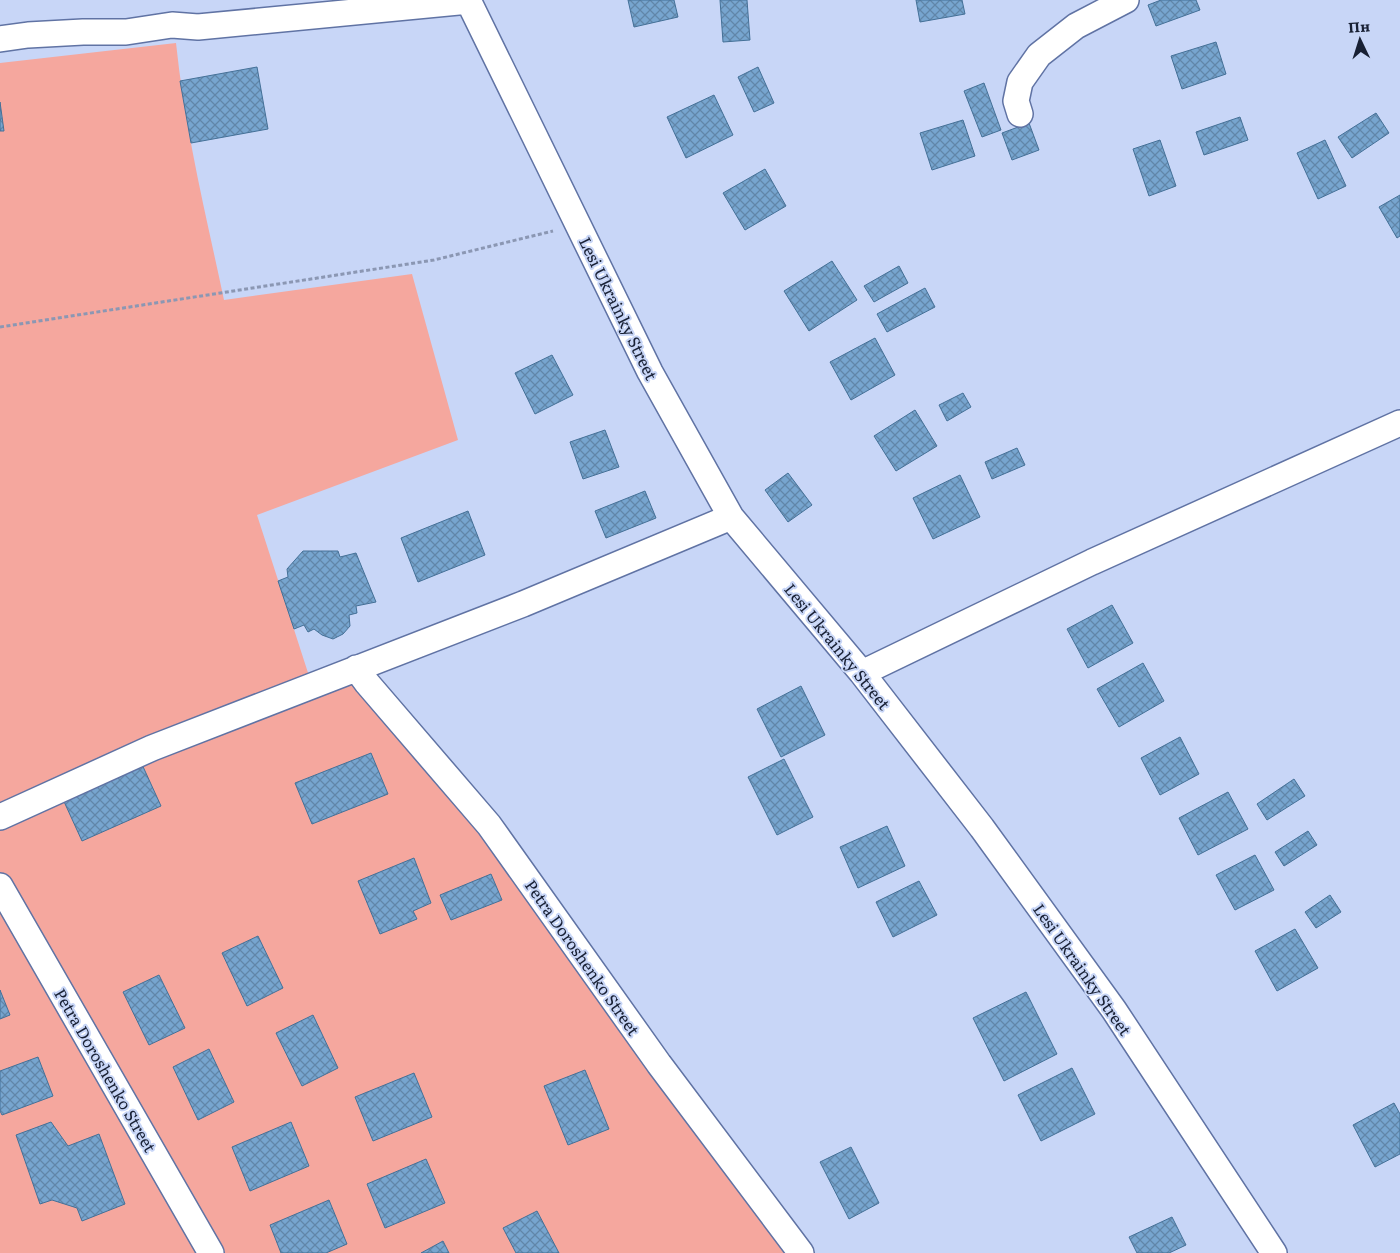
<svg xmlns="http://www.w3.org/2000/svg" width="1400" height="1253" viewBox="0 0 1400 1253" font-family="Literata,serif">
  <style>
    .garden { fill: #f5a79e }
    .building { fill: url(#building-cross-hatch); stroke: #447097 }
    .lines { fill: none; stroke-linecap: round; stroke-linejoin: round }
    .minor-casing { stroke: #6073a4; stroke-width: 28 }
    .path { stroke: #8b97b3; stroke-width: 3; stroke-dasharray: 4 2.5; stroke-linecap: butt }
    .minor { stroke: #fff; stroke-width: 25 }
    .labels { text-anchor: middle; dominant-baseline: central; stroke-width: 4; stroke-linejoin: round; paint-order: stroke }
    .street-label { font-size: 16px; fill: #182034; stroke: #c8d6f7 }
  </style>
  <defs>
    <pattern id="building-cross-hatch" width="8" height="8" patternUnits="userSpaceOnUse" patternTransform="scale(1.25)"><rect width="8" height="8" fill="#77a5cf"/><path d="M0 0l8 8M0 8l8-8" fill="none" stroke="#6186a9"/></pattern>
  </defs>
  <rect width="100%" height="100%" fill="#c8d6f7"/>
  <path class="garden" d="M176,43C185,130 206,215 224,300L412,274L458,440L257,515L310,679L356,668L801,1253H0V63Z"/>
  <path class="building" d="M628,0H674L678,17L634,27Z
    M720,0H747L750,40L723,42Z
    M916,0H962L965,14L920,22Z
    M1161,0H1196L1200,10L1156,26L1148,5Z
    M1216,42L1226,74L1182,89L1171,56Z
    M257,67L268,129L191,143L180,81Z
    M758,67L774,103L754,112L738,77Z
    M984,83L1001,130L982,137L964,91Z
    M714,95L733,135L686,158L667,117Z
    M0,102L4,131H0Z
    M1376,113L1389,133L1352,158L1338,137Z
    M1240,117L1248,140L1204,155L1196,132Z
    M963,120L975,156L932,170L920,133Z
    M1029,123L1039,150L1012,160L1002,133Z
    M1160,140L1176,186L1149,196L1133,149Z
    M1325,140L1346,186L1318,199L1297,153Z
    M765,169L786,206L745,230L723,193Z
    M1400,195V236L1397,238L1379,207Z
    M832,261L857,300L809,331L784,291Z
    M899,266L908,283L874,302L864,286Z
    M925,288L935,307L887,332L877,314Z
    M875,338L895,375L851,400L830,362Z
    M552,355L573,395L535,414L515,373Z
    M963,393L971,407L947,421L939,405Z
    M915,410L937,446L896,471L874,436Z
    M605,430L619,467L583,479L570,442Z
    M1017,448L1025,465L992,479L985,462Z
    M788,473L812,505L788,522L765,490Z
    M960,475L980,517L933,539L913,498Z
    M645,491L656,518L606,538L595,511Z
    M468,511L485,555L418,582L401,538Z
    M303,551H338L340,557L356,553L376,602L356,606L357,613L349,615L350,626L343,634L333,639L322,635L314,629L308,632L304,625L294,629L278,581L288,577L287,569Z
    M1112,605L1133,643L1088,668L1067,629Z
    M1143,663L1164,701L1119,727L1097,689Z
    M801,686L825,735L781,757L757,709Z
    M1180,737L1199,774L1160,795L1141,758Z
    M371,753L388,794L312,824L295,783Z
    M784,759L813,817L777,835L748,777Z
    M140,760L161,806L82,841L61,795Z
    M1294,779L1305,796L1267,820L1257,804Z
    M1228,792L1248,829L1198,855L1179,818Z
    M887,826L905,866L858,888L840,847Z
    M1308,831L1317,845L1284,866L1275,852Z
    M1255,855L1274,890L1235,910L1216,875Z
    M414,858L431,903L413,911L417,919L380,934L358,881Z
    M491,874L502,900L451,920L440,895Z
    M919,881L937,915L893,937L876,902Z
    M1330,895L1341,912L1316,928L1305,912Z
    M1295,929L1318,968L1277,991L1255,951Z
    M258,936L283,988L247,1006L222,953Z
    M159,975L185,1028L149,1045L123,992Z
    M0,990L10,1015L0,1019Z
    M1026,992L1057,1054L1004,1081L973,1018Z
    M313,1015L338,1068L302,1086L276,1033Z
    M209,1049L234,1102L198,1120L173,1067Z
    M38,1057L53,1096L2,1115L0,1111V1071Z
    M1072,1068L1095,1114L1041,1141L1018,1095Z
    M585,1070L609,1129L568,1145L544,1086Z
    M414,1073L432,1117L373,1141L355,1097Z
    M1394,1103L1400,1114V1154L1375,1167L1353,1125Z
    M51,1122L68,1146L99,1134L125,1204L82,1221L77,1208L52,1200L40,1204L16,1135Z
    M291,1122L309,1166L250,1191L232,1147Z
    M851,1147L879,1203L849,1219L820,1162Z
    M426,1159L445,1203L385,1228L367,1184Z
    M329,1200L347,1244L326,1253H281L270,1225Z
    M537,1211L559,1253H516L503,1228Z
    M1172,1217L1186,1245L1169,1253H1137L1129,1237Z
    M443,1241L449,1253H421Z"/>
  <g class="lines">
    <g class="minor-casing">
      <path id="minor" d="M468,0L650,372L731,517L862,673L982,828L1114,1010L1274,1253
        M0,39L28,35L83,32H126L172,25L198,27L469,1
        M1020,114L1016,101L1020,82L1039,55L1076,26L1126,0
        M356,668L367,683L489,825L659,1064L801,1253
        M862,673L1092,562L1400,423
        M0,817L152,748L523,604L731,517
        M0,886L211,1253"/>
    </g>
    <path class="path" d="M0,327L434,260L553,231"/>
    <use href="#minor" class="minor"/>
  </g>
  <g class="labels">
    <g class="street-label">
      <text transform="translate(619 308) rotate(64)">Lesi Ukrainky Street</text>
      <text transform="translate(838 646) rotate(51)">Lesi Ukrainky Street</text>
      <text transform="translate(583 957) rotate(55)">Petra Doroshenko Street</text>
      <text transform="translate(1083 969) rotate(55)">Lesi Ukrainky Street</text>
      <text transform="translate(106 1070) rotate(60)">Petra Doroshenko Street</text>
    </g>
  </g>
  <g transform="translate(1360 40) rotate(356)" stroke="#c8d6f7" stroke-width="4" paint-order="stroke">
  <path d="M0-4L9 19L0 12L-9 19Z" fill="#182034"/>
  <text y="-8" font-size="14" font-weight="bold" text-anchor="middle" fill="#182034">Пн</text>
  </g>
</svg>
